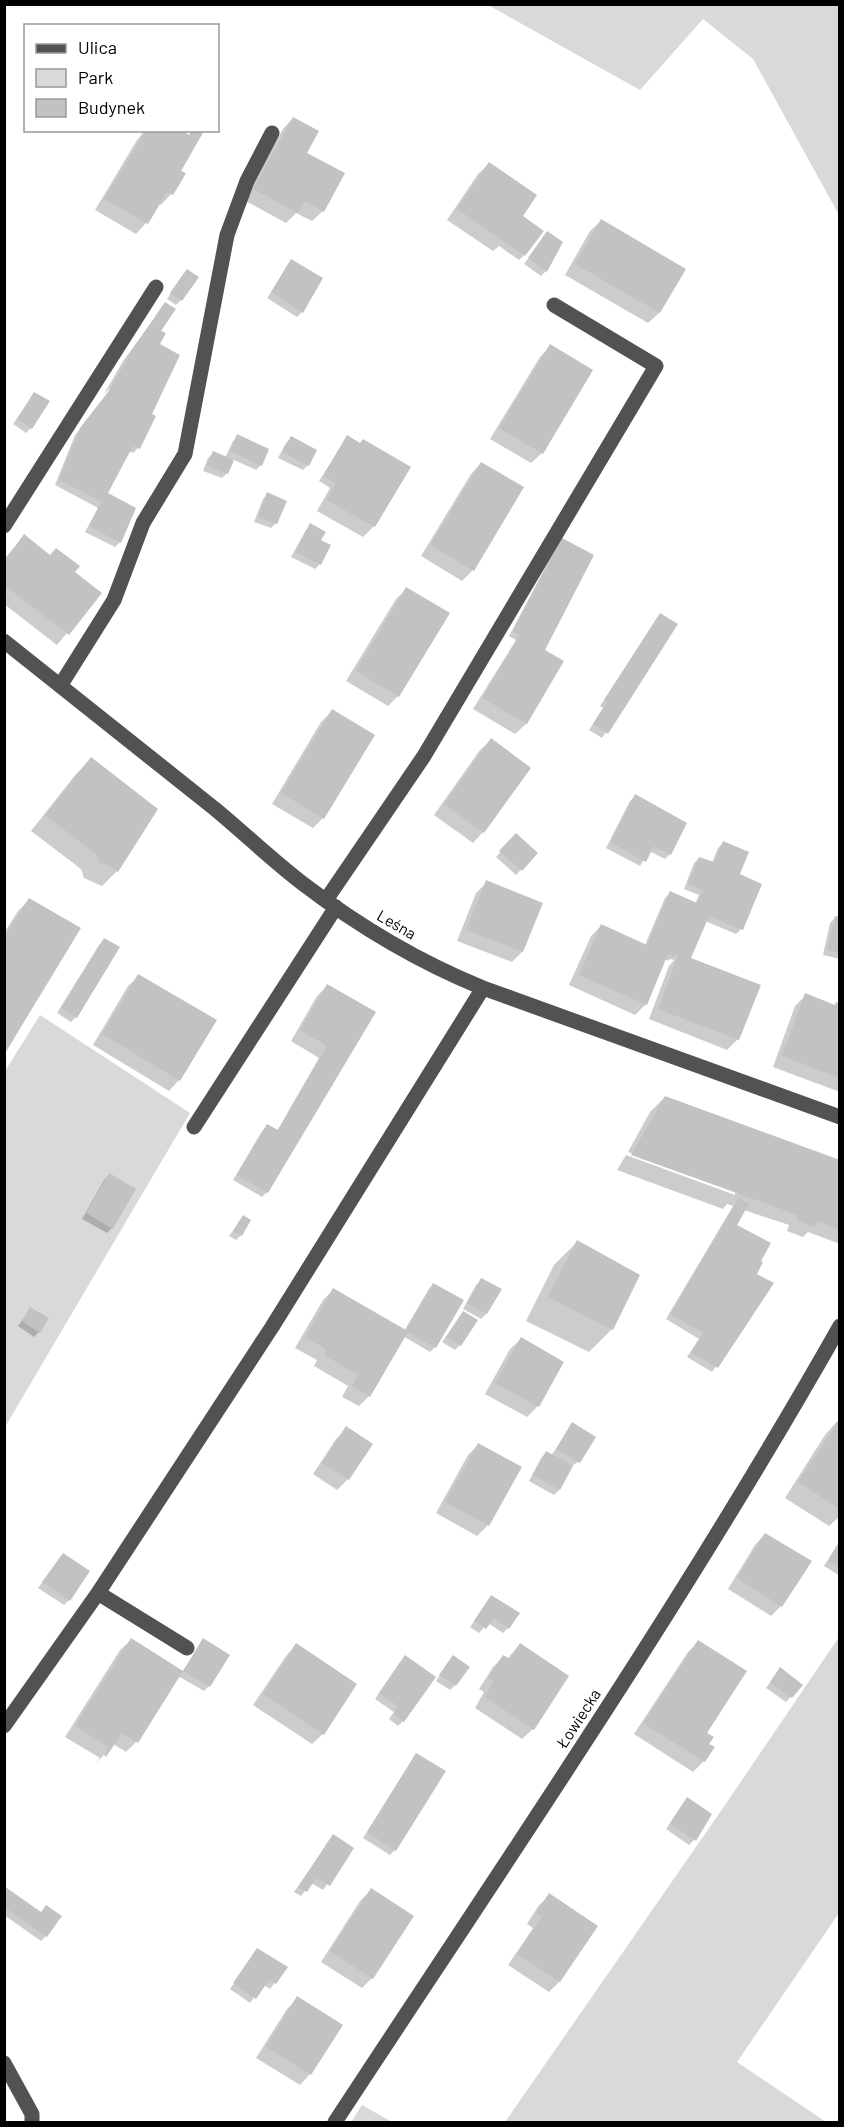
<svg xmlns="http://www.w3.org/2000/svg" width="844" height="2127" viewBox="0 0 844 2127" font-family="Barlow,sans-serif">
  <style>
    .green { fill: #d9d9d9 }
    .shadow { fill: #0003 }
    .building { fill: #c2c2c2 }
    .lines { fill: none; stroke-linecap: round; stroke-linejoin: round }
    .minor { stroke: #525252; stroke-width: 15 }
    .labels { text-anchor: middle; dominant-baseline: central; stroke-width: 4.5; stroke-linejoin: round; paint-order: stroke }
    .street-label { font-size: 16px; fill: #000; stroke: #fff }
  </style>
  <rect width="100%" height="100%" fill="#fff"/>
  <path class="green" d="M488,5H839V215L753,59L703,19L640,90Z
    M40,1015L190,1113L5,1427V1071Z
    M839,1637V1913L737,2062L826,2122H505L723,1808Z
    M362,2105L392,2122H351Z"/>
  <path class="shadow" d="M293,118L323,211L312,221L296,213L286,223L244,200L283,129Z
    M145,130H179L188,136L193,130L202,132L179,172L171,194L161,205L158,203L146,223L136,234L95,210L137,140Z
    M489,164L521,216L524,255L519,260L499,246L493,251L447,220L478,174Z
    M601,221L684,270L659,313L648,323L565,275L590,231Z
    M547,233L546,271L541,276L524,264Z
    M292,261L302,312L297,317L267,298Z
    M182,276L181,300L176,305L167,299Z
    M165,304L159,331L150,413L138,448L133,453L129,451L106,493L120,542L115,547L85,532L98,508L55,485L75,435L102,403H100L110,392V388L104,394L123,361Z
    M550,346L542,453L531,463L490,439L540,357Z
    M34,394L31,428L26,433L13,424Z
    M238,436L261,465L256,470L232,459L227,473L222,478L203,471L208,458L213,453L225,458L233,441Z
    M347,437L409,468L374,526L363,537L317,511L330,488L319,481Z
    M291,438L308,465L303,470L278,458L286,443Z
    M481,463L473,570L462,581L421,556L471,474Z
    M268,494L276,523L271,528L254,522L263,499Z
    M311,525L319,541L320,564L315,569L291,557L306,530Z
    M24,536L100,593L57,645L4,604V559Z
    M562,540L543,650L562,662L526,724L515,734L473,709L516,640L509,636L557,545Z
    M407,589L398,696L388,706L346,681L396,599Z
    M660,615L676,625L602,738L589,730L603,708L600,706Z
    M332,711L323,818L313,828L272,804L321,722Z
    M491,740L483,832L473,843L434,815L480,750Z
    M91,759L156,810L117,871L102,886L84,878L81,869L31,831L76,774Z
    M635,796L670,854L665,859L649,851L640,866L606,848L630,801Z
    M516,835L536,853L516,875L496,857Z
    M723,843L738,875L741,929L736,934L705,921L689,959L738,1039L727,1050L649,1019L669,966L674,960L670,959L668,961L665,959L646,1004L635,1015L569,985L591,936L601,926L645,945L665,898L670,893L695,904L699,895L684,889L694,863L699,858L712,863L718,848Z
    M487,882L522,952L512,962L457,941L476,893Z
    M29,900L4,1052V933L18,911Z
    M835,918L840,919V959L823,955L830,923Z
    M104,940L76,1017L71,1022L57,1013L99,945Z
    M139,976L215,1021L179,1080L169,1091L93,1045L128,986Z
    M327,986L374,1013L267,1192L262,1197L233,1180L262,1131L267,1126L277,1131L319,1058L291,1041L317,996Z
    M806,995L834,1006L840,1005V1092L773,1067L795,1006Z
    M665,1097L840,1162V1244L808,1232L803,1237L787,1231L789,1225L744,1210L735,1225L759,1262L755,1274L772,1284L712,1372L687,1357L699,1339L666,1319L733,1206L727,1204L723,1209L617,1170L626,1155L735,1195V1191L628,1152L650,1112Z
    M109,1175L112,1228L107,1233L82,1219L104,1180Z
    M243,1217L241,1235L236,1240L229,1236Z
    M577,1242L612,1329L589,1352L526,1321L554,1265Z
    M482,1280L500,1289L486,1314L481,1319L463,1309L476,1285Z
    M434,1284L435,1347L430,1352L403,1336L369,1396L359,1406L342,1397L348,1386L314,1366L317,1360L295,1348L323,1300L333,1290L404,1331L429,1289Z
    M30,1309L39,1332L34,1337L18,1326Z
    M463,1313L460,1345L455,1350L442,1342Z
    M521,1339L562,1362L537,1407L527,1417L485,1394L510,1349Z
    M840,1418V1516L829,1526L785,1498L825,1435Z
    M572,1424L578,1462L572,1466L559,1490L554,1495L529,1481L541,1458L546,1453L551,1456Z
    M347,1428L371,1444L348,1479L337,1490L313,1474L336,1439Z
    M478,1445L488,1525L477,1536L436,1513L468,1455Z
    M765,1534L781,1606L771,1616L728,1589L755,1545Z
    M840,1540V1576L824,1566Z
    M63,1555L69,1600L64,1605L38,1588Z
    M492,1596L508,1628L503,1633L488,1623L479,1633L470,1627Z
    M131,1640L182,1672L204,1640L209,1686L204,1691L178,1676L136,1742L126,1752L113,1744L96,1764L100,1758L65,1737L120,1650Z
    M698,1642L705,1733L707,1744L713,1747L704,1761L693,1772L634,1734L688,1652Z
    M520,1644L533,1729L522,1739L475,1708L484,1692L479,1689L493,1667L503,1657L507,1659Z
    M296,1645L323,1734L312,1744L253,1705L286,1656Z
    M400,1662L403,1721L398,1726L389,1719L394,1712L375,1699Z
    M448,1662L455,1685L450,1690L436,1681Z
    M780,1669L801,1685L786,1702L766,1688Z
    M416,1755L395,1850L390,1855L363,1838Z
    M687,1799L694,1840L689,1845L666,1829Z
    M333,1836L352,1849L323,1890L311,1883L301,1896L294,1892Z
    M4,1888L46,1936L41,1941L4,1915Z
    M371,1890L372,1978L362,1988L321,1962L360,1901Z
    M550,1895L596,1926L559,1982L549,1992L508,1965L533,1928L527,1924L539,1905Z
    M257,1950L286,1968L270,1989L264,1985L250,2003L230,1989Z
    M298,1998L310,2074L300,2085L256,2058L287,2009Z"/>
  <path class="building" d="M293,117L319,131L307,153L345,173L324,212L305,201L298,213L253,189Z
    M146,130H182L189,135L192,130L204,131L181,171L186,173L181,182L173,195L167,192L148,224L104,199Z
    M489,162L537,195L523,216L544,231L525,256L457,209Z
    M601,219L686,269L660,313L575,264Z
    M547,231L563,242L547,272L528,258Z
    M291,259L323,278L303,313L271,292Z
    M187,269L199,277L182,301L170,293Z
    M165,302L176,309L161,331L166,333L160,344L180,355L152,414L156,416L140,449L133,446L108,493L136,508L121,543L89,526L100,504L101,505L103,502L59,480L80,428L108,392L133,349Z
    M550,344L593,370L543,454L499,428Z
    M34,392L50,401L32,429L17,419Z
    M237,434L269,449L262,466L230,451Z
    M347,435L360,443L363,439L411,467L375,527L326,500L336,483L323,476Z
    M291,436L317,450L309,466L282,452Z
    M213,451L234,460L228,474L207,465Z
    M481,462L524,487L474,571L430,545Z
    M267,492L287,501L277,524L258,517Z
    M310,523L326,532L321,540L331,545L321,565L295,552Z
    M24,534L50,555L56,548L80,566L75,572L102,593L69,635L4,585V562Z
    M562,538L594,555L545,650L564,661L527,724L482,698L520,635L513,631Z
    M406,587L450,613L399,697L356,671Z
    M660,613L678,624L608,734L593,724L607,702L604,700Z
    M332,709L375,735L324,819L281,793Z
    M491,738L531,768L484,833L444,804Z
    M91,757L158,809L118,872L109,865L99,863L96,854L45,815Z
    M635,794L687,823L671,855L654,846L646,862L610,842Z
    M516,833L538,853L522,871L499,851Z
    M723,841L749,852L740,874L762,884L743,930L709,916L691,958L761,985L739,1040L658,1009L678,955L676,954L675,957L668,954L647,1005L579,975L601,924L647,945L670,891L697,903L703,890L688,884L699,857L714,862Z
    M486,880L543,903L523,952L466,930Z
    M29,898L81,928L4,1055V937Z
    M835,916L840,917V953L827,950Z
    M104,938L120,947L77,1018L61,1008Z
    M138,974L217,1020L180,1081L102,1034Z
    M327,984L376,1012L268,1193L237,1175L267,1124L278,1130L327,1046L300,1030Z
    M805,993L835,1005L836,1002L840,1004V1078L782,1056Z
    M665,1096L840,1160V1230L817,1221L815,1227L796,1220L798,1215L631,1155Z
    M109,1173L136,1189L113,1229L86,1213Z
    M739,1198L749,1204L737,1225L771,1243L761,1261L763,1262L757,1274L774,1283L718,1368L691,1352L703,1333L670,1314Z
    M243,1215L251,1220L242,1236L233,1231Z
    M577,1240L640,1275L613,1330L548,1297Z
    M481,1278L502,1289L487,1314L467,1304Z
    M433,1283L464,1300L436,1348L408,1332L370,1397L352,1386L358,1375L324,1355L327,1350L305,1337L333,1288L406,1330Z
    M30,1307L49,1318L40,1333L22,1321Z
    M463,1311L478,1320L461,1346L446,1337Z
    M521,1337L564,1362L539,1407L495,1383Z
    M840,1419V1509L798,1482Z
    M572,1422L596,1437L580,1463L556,1449Z
    M346,1426L373,1444L349,1480L322,1463Z
    M478,1443L522,1467L489,1526L445,1502Z
    M546,1451L573,1466L560,1490L533,1475Z
    M765,1533L812,1561L782,1607L737,1578Z
    M840,1542V1568L828,1561Z
    M63,1553L90,1571L70,1601L42,1582Z
    M491,1595L520,1613L509,1629L494,1618L486,1629L474,1621Z
    M131,1638L183,1671L138,1743L122,1733L106,1757L104,1755L109,1747L75,1726Z
    M203,1638L230,1655L210,1687L183,1671Z
    M698,1640L747,1671L707,1733L714,1737L709,1744L715,1747L705,1762L643,1723Z
    M296,1643L357,1684L324,1735L263,1694Z
    M520,1643L569,1676L534,1730L485,1697L493,1681L488,1678L503,1655L510,1659Z
    M405,1655L436,1677L404,1722L393,1714L398,1706L379,1693Z
    M453,1655L470,1667L456,1686L439,1675Z
    M780,1667L803,1685L792,1698L770,1682Z
    M416,1753L446,1771L396,1851L367,1832Z
    M687,1797L712,1814L696,1841L670,1823Z
    M333,1834L354,1848L330,1886L316,1878L307,1892L298,1887Z
    M4,1886L41,1912L46,1905L62,1916L47,1937L4,1907Z
    M371,1888L414,1916L373,1979L330,1951Z
    M549,1893L598,1926L560,1982L517,1954L542,1917L536,1913Z
    M257,1948L288,1967L276,1984L269,1980L256,1999L233,1983Z
    M297,1996L343,2025L311,2075L266,2047Z"/>
  <g class="lines">
    <path class="minor" d="M4,526L156,287
      M4,641C75,697 145,753 215,809C244,833 272,860 302,883C357,925 419,962 483,988L840,1117
      M60,686L114,600L143,523L185,454L227,235L247,181L272,133
      M326,900L424,756L656,366L554,305
      M194,1127L336,907
      M187,1648L98,1593L272,1327L483,988
      M4,1726L98,1593
      M4,2063L32,2114V2122
      M335,2122C507,1860 685,1600 840,1326"/>
  </g>
  <g class="labels">
    <g class="street-label">
      <text transform="translate(397 924) rotate(30)">Leśna</text>
      <text transform="translate(578 1718) rotate(-57)">Łowiecka</text>
    </g>
  </g>
  <rect width="844" height="2127" fill="none" stroke="#000000" stroke-width="12"/>
  <rect x="24" y="24" width="195" height="108" fill="#ffffff" stroke="#999999" stroke-width="1.5"/>
  <rect x="36" y="44" width="30" height="9" fill="#525252" stroke="#999999" stroke-width="1.5"/>
  <text x="78" y="54" font-size="18" fill="#000000">Ulica</text>
  <rect x="36" y="69" width="30" height="18" fill="#d9d9d9" stroke="#999999" stroke-width="1.5"/>
  <text x="78" y="84" font-size="18" fill="#000000">Park</text>
  <rect x="36" y="99" width="30" height="18" fill="#c2c2c2" stroke="#999999" stroke-width="1.5"/>
  <text x="78" y="114" font-size="18" fill="#000000">Budynek</text>
</svg>
